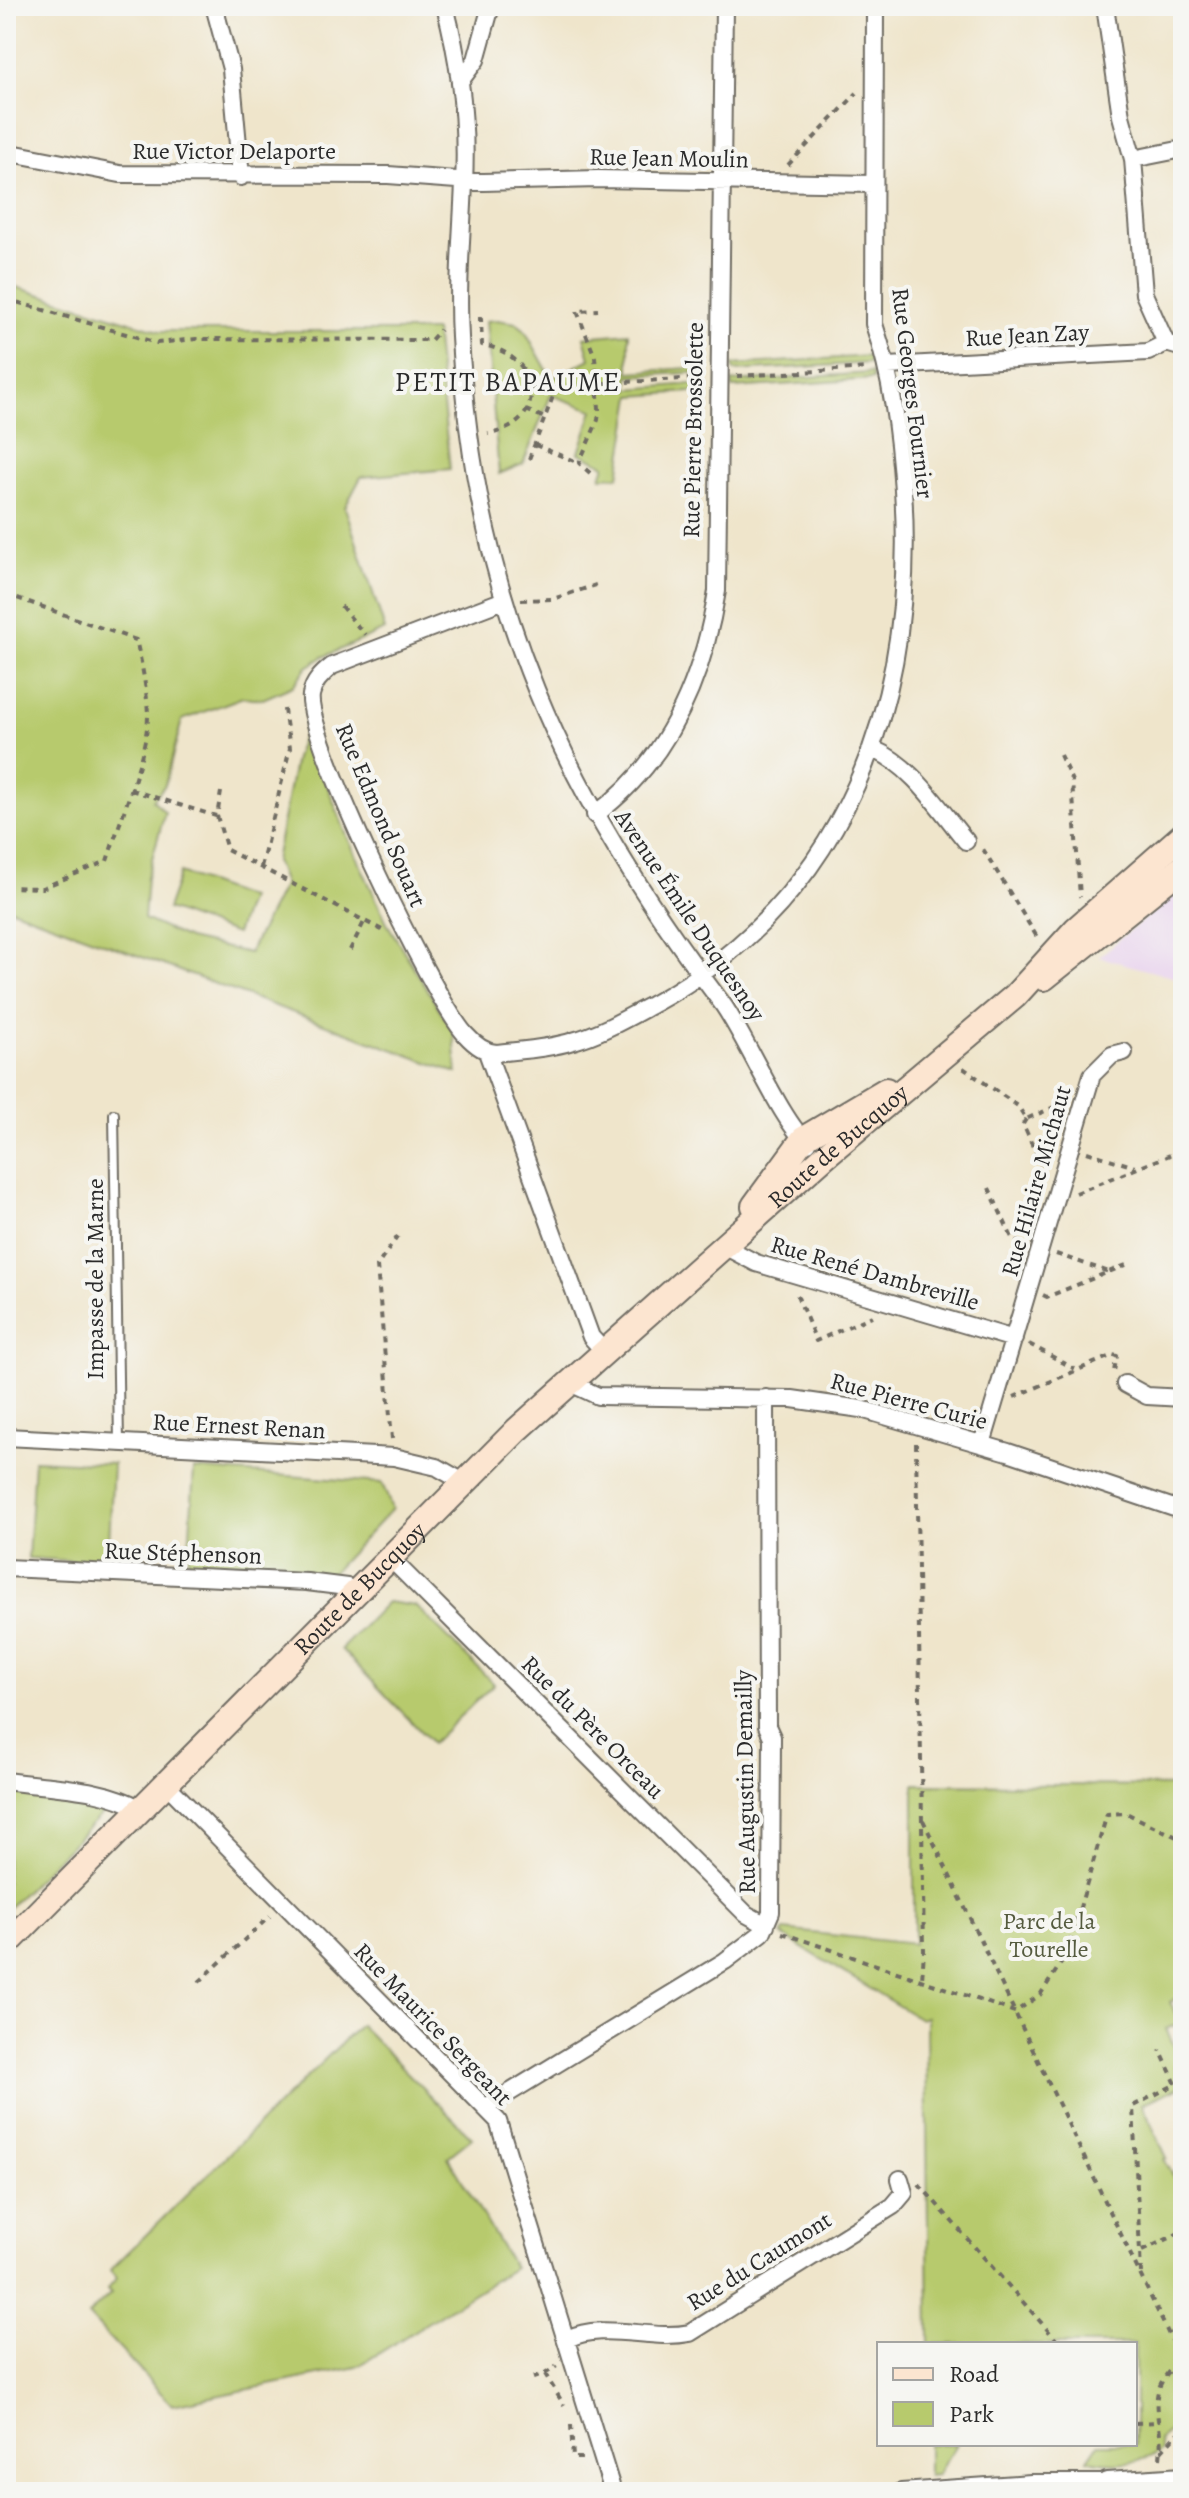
<svg xmlns="http://www.w3.org/2000/svg" width="1189" height="2498" viewBox="0 0 1189 2498" font-family="Alegreya,serif">
  <style>
    .built { fill: #e8d2ee }
    .green { fill: #b7ca6d; stroke: #717a4c; stroke-width: 2 }
    .lines { fill: none; stroke-linecap: round; stroke-linejoin: round }
    .service-casing { stroke: #706c63; stroke-width: 12 }
    .minor-casing { stroke: #706c63; stroke-width: 20 }
    .tertiary-casing { stroke: #706c63; stroke-width: 24 }
    .secondary-casing { stroke: #706c63; stroke-width: 28 }
    .path { stroke: #706c63; stroke-width: 4; stroke-dasharray: 6 6; stroke-linecap: butt }
    .service { stroke: #fff; stroke-width: 8 }
    .minor { stroke: #fff; stroke-width: 16 }
    .tertiary { stroke: #fff; stroke-width: 20 }
    .secondary { stroke: #fce5d0; stroke-width: 24 }
    .labels { text-anchor: middle; dominant-baseline: central; stroke-width: 8; stroke-linejoin: round; paint-order: stroke }
    .street-label { font-size: 24px; fill: #2b2b2b; stroke: #f6f6f2 }
    .park-label { font-size: 24px; fill: #555b3f; stroke: #f6f6f2 }
    .quarter-label { font-size: 28px; letter-spacing: 2px; fill: #2b2b2b; stroke: #f6f6f2 }
  </style>
  <rect width="100%" height="100%" fill="#f6f6f2"/>
  <filter id="ink" filterUnits="userSpaceOnUse"><feTurbulence type="fractalNoise" baseFrequency=".0125" numOctaves="2"/><feDisplacementMap in="SourceGraphic" scale="16" xChannelSelector="R" yChannelSelector="G"/><feConvolveMatrix kernelMatrix="1 2 1 2 8 2 1 2 1" color-interpolation-filters="sRGB"/></filter>
  <filter id="wash" filterUnits="userSpaceOnUse"><feTurbulence type="fractalNoise" baseFrequency=".006" numOctaves="4" result="noise"/><feDisplacementMap in="SourceGraphic" scale="32" xChannelSelector="R" yChannelSelector="G"/><feGaussianBlur stdDeviation="1.8" result="paint"/><feColorMatrix in="noise" values="0 0 0 0 0 0 0 0 0 0 0 0 0 0 0 0 0 1.4 0 .05"/><feComposite in="paint" operator="in"/></filter>
  <g filter="url(#wash)">
    <rect width="100%" height="100%" fill="#efe5cb"/>
    <path class="built" d="M1183,888V980L1099,957L1120,939Z"/>
    <path class="green" d="M6,284L160,331H435L450,469L361,477L345,507L385,630L323,657L307,667L293,686L263,699L243,697L182,720L165,785L153,800L165,812L147,877L144,919L188,939L249,953L284,884L275,861L295,758L305,729L347,836L388,925L454,1033L457,1073L6,907Z
      M497,320L516,323L524,329L552,379L590,359L584,337L629,333V372L705,367L706,372L629,376V389L705,383V391L632,396L619,476L601,477L605,465L579,453L593,410L551,395L523,464L499,474L486,321Z
      M869,356L870,363L734,371L733,365Z
      M872,373L873,379L749,387L733,388L732,382Z
      M180,873L249,898L236,934L167,909Z
      M34,1460L113,1464L108,1563L28,1558Z
      M194,1469L382,1483L392,1509L331,1574L188,1566Z
      M387,1602L416,1606L494,1684L432,1743L341,1649Z
      M914,1784L1183,1786V1995L1170,2002L1180,2023L1166,2029L1182,2062L1175,2066L1183,2085L1142,2104L1167,2158L1164,2159L1183,2193V2360L1175,2366L1183,2373V2421L1159,2440L1161,2451C1144,2463 1109,2466 1088,2459L1098,2444H1135V2344H929L926,2017L920,2019L782,1935L784,1930L914,1944Z
      M6,1792L101,1805L102,1814L6,1910Z
      M360,2025L472,2138L448,2157L514,2268L357,2367L172,2405L88,2315L111,2293L107,2289L117,2278L110,2270Z
      M928,2444H956L937,2475L928,2476Z"/>
  </g>
  <g filter="url(#ink)">
    <g class="lines">
      <g class="service-casing">
        <path id="service" d="M114,1114L119,1443"/>
      </g>
      <g class="minor-casing">
        <path id="minor" d="M214,6L231,69L241,177
          M445,6C460,63 467,124 464,183C462,234 457,285 460,337C474,603 563,792 721,1002C744,1032 783,1126 808,1143
          M1105,6L1121,116L1133,159L1144,294L1166,343L1183,348
          M461,80L476,60L491,6
          M6,152L120,174L388,175L484,182L598,179L872,184
          M1133,159L1183,149
          M888,366L1148,352L1166,343
          M504,600L332,666C323,673 313,682 311,695C305,736 433,998 465,1034C473,1043 484,1052 496,1053C521,1050 548,1049 573,1041C602,1033 629,1017 655,1003C847,897 917,699 903,490C899,433 892,378 874,324L875,6
          M873,749C912,765 940,810 966,841
          M595,815C668,761 703,680 717,591L724,6
          M487,1052L591,1337L603,1350
          M724,1246L756,1263L1014,1339
          M568,1382L598,1396L792,1399L861,1409L1008,1452L1183,1511
          M1125,1384L1147,1396L1183,1398
          M6,1437L394,1457L437,1467L465,1483
          M982,1444L1092,1075L1112,1055L1124,1052
          M390,1558L746,1914L766,1925
          M6,1568L307,1582L347,1587L356,1594
          M6,1781C52,1788 100,1786 141,1809
          M166,1784L498,2121L613,2492
          M486,2107L725,1961L762,1933L771,1912L772,1737L767,1726L766,1398
          M567,2339C605,2321 649,2341 690,2333L893,2206L904,2193L900,2179
          M901,2492L1031,2483H1107"/>
      </g>
      <g class="tertiary-casing">
        <path id="tertiary" d="M1108,2492L1107,2483L1183,2478"/>
      </g>
      <g class="secondary-casing">
        <g id="secondary">
          <path d="M1044,978L1183,867"/>
          <path d="M754,1206L803,1139L886,1090"/>
          <path id="s1" d="M6,1945L517,1430L826,1155L1015,996L1076,929L1183,835"/>
        </g>
      </g>
      <path class="path" d="M688,161L705,145
        M788,165L857,93
        M6,299L157,343L196,339L431,340L440,330
        M478,319H481L482,345C541,354 551,425 488,434
        M737,376L868,368
        M531,387L701,378
        M526,410L545,418
        M535,445L579,463
        M529,459L557,386
        M590,473L579,463L598,420L599,409L595,357L577,311L598,310
        M6,594L136,640C142,665 147,689 148,715C148,752 119,823 107,861L42,888L6,887
        M521,600L553,599L596,585
        M341,606L365,635
        M1060,755L1072,781L1080,897
        M131,790L216,816
        M221,792L217,816L227,850L384,931
        M983,849L1037,937
        M261,867L290,748L283,703
        M350,950L365,920
        M963,1068L1018,1106L1026,1119L1064,1103
        M1026,1119L1023,1124L1040,1163L1045,1165
        M1087,1152L1135,1167
        M989,1188L1013,1240L1025,1244
        M1076,1193L1170,1155
        M1056,1254L1109,1272
        M797,1295L816,1341L872,1316
        M1043,1295L1047,1297L1126,1265
        M1029,1344L1075,1369
        M1014,1397L1113,1355L1117,1356L1114,1371
        M392,1439L377,1266L400,1233
        M916,1443L924,1951L922,1980
        M923,1820L1181,2360
        M782,1933L1015,2012L1040,1995L1066,1956L1107,1814L1126,1813L1183,1840
        M199,1982L270,1916
        M919,2184L1060,2344
        M1142,2251L1183,2231
        M1141,2273L1133,2106L1176,2084L1160,2050
        M545,2374L557,2366
        M533,2378L545,2374L564,2405
        M1135,2423L1156,2422
        M571,2425L573,2458H583
        M1161,2451L1183,2428
        M1160,2458C1165,2417 1139,2394 1181,2360"/>
      <use href="#service" class="service"/>
      <use href="#minor" class="minor"/>
      <use href="#tertiary" class="tertiary"/>
      <use href="#secondary" class="secondary"/>
    </g>
  </g>
  <g class="labels">
    <g class="street-label">
      <text x="234" y="151">Rue Victor Delaporte</text>
      <text transform="translate(669 158) rotate(1)">Rue Jean Moulin</text>
      <text transform="translate(1027 335) rotate(-3)">Rue Jean Zay</text>
      <text transform="translate(913 393) rotate(83)">Rue Georges Fournier</text>
      <text transform="translate(693 430) rotate(-89)">Rue Pierre Brossolette</text>
      <text transform="translate(381 815) rotate(67)">Rue Edmond Souart</text>
      <text transform="translate(690 915) rotate(56)">Avenue Émile Duquesnoy</text>
      <text stroke="none"><textPath href="#s1" startOffset="1154">Route de Bucquoy</textPath></text>
      <text transform="translate(1036 1181) rotate(-74)">Rue Hilaire Michaut</text>
      <text transform="translate(875 1273) rotate(16)">Rue René Dambreville</text>
      <text transform="translate(95 1279) rotate(-90)">Impasse de la Marne</text>
      <text transform="translate(909 1401) rotate(15)">Rue Pierre Curie</text>
      <text transform="translate(239 1426) rotate(3)">Rue Ernest Renan</text>
      <text transform="translate(183 1553) rotate(2)">Rue Stéphenson</text>
      <text stroke="none"><textPath href="#s1" startOffset="502">Route de Bucquoy</textPath></text>
      <text transform="translate(593 1727) rotate(45)">Rue du Père Orceau</text>
      <text transform="translate(745 1782) rotate(-91)">Rue Augustin Demailly</text>
      <text transform="translate(433 2024) rotate(46)">Rue Maurice Sergeant</text>
      <text transform="translate(759 2261) rotate(-32)">Rue du Caumont</text>
    </g>
    <g class="park-label">
      <text x="1049" y="1921">Parc de la<tspan x="1049" dy="28">Tourelle</tspan></text>
    </g>
    <g class="quarter-label">
      <text x="508" y="382">PETIT BAPAUME</text>
    </g>
  </g>
  <rect width="1189" height="2498" fill="none" stroke="#f6f6f2" stroke-width="32"/>
  <rect x="877" y="2342" width="260" height="104" fill="#f6f6f2" stroke="#a5a5a2" stroke-width="2"/>
  <rect x="893" y="2368" width="40" height="12" fill="#fce5d0" stroke="#a5a5a2" stroke-width="2"/>
  <text x="949" y="2382" font-size="24" fill="#2b2b2b">Road</text>
  <rect x="893" y="2402" width="40" height="24" fill="#b7ca6d" stroke="#a5a5a2" stroke-width="2"/>
  <text x="949" y="2422" font-size="24" fill="#2b2b2b">Park</text>
</svg>
